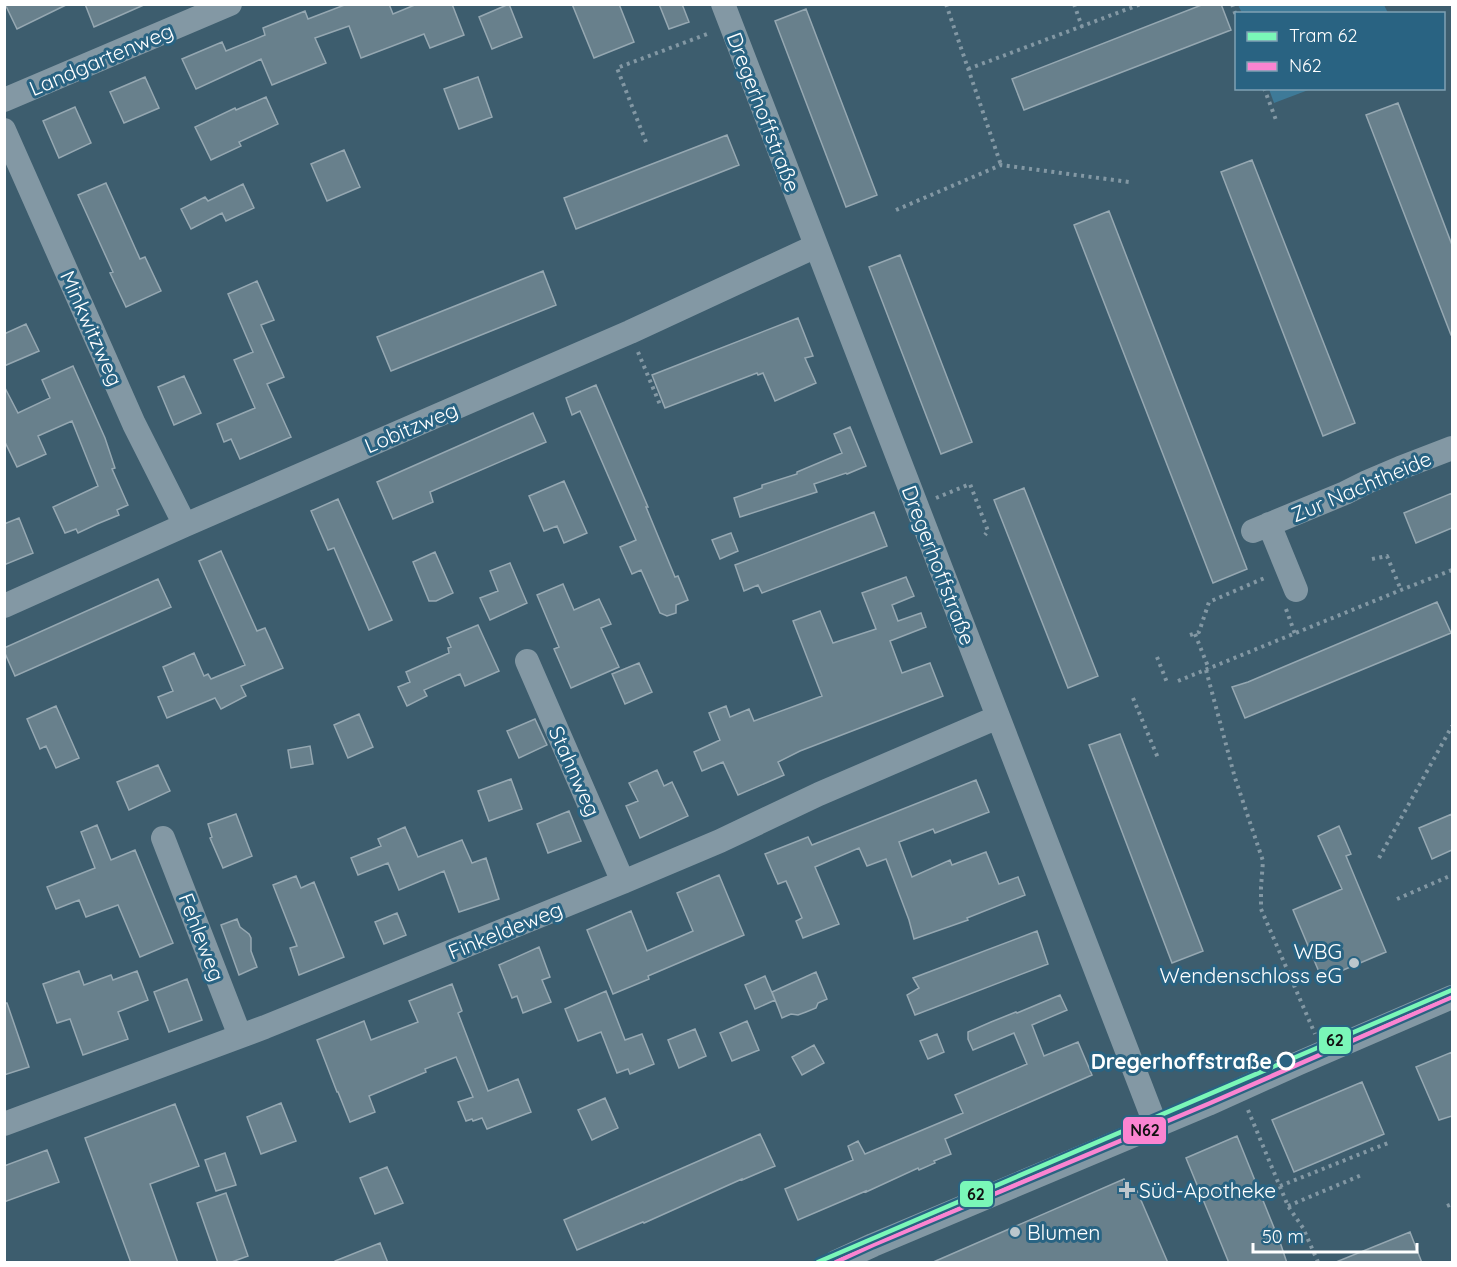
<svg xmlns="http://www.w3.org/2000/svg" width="1457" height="1267" viewBox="0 0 1457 1267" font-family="Quicksand,sans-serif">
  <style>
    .green { fill: #3e7a98 }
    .building { fill: #68808c; stroke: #96a8b2; stroke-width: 1.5 }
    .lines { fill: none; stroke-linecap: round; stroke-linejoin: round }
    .path { stroke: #8398a4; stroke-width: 4; stroke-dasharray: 3 4.5; stroke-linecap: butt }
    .minor { stroke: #8398a4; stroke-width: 24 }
    .bus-1-casing { stroke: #296382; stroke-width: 9 }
    .bus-1 { stroke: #fb84d1; stroke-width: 4.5 }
    .tram-1-casing { stroke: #296382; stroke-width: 9 }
    .tram-1 { stroke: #7af7b8; stroke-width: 4.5 }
    .poi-dot { fill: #bbc6cc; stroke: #296382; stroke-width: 2 }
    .stop-dot { fill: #296382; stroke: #fff; stroke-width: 3 }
    .labels { text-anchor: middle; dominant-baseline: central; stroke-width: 6; stroke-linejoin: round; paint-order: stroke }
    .street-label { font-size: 21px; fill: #fff; stroke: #296382 }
    .poi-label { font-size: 21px; fill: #fff; stroke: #296382; text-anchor: start }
    .stop-label { font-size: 21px; font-weight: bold; fill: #fff; stroke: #296382; text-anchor: end }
    .line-badge { stroke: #296382; stroke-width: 2 }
    .pale-badge-label { font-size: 16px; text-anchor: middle; font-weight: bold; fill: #111 }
  </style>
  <rect width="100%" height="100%" fill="#3d5d6e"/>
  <path class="green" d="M1238,5H1384L1388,13H1242Z
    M1269,89V88L1311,89L1274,103Z"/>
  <path class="building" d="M5,4H68L17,29Z
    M85,4H146L94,27Z
    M347,4H389L393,14L417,4H452L464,35L430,48L424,34L361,58L349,26L315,38L326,63L272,85L261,59L196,89L182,59L222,42L226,51L265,35L263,28L305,11L308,19Z
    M509,4L522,37L492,49L479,17Z
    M572,4H619L634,42L594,58Z
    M659,4H682L689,22L669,29Z
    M1204,4H1221L1231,30L1024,110L1012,79Z
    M806,9L877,195L846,207L775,21Z
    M145,77L159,108L124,123L110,92Z
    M478,77L492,117L459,129L444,89Z
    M266,97L278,124L239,142L241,146L211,160L195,127L235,108L236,110Z
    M1398,103L1452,245V335H1451L1366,115Z
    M75,107L91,143L59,158L43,121Z
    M727,135L739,165L576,229L564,198Z
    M344,150L360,187L327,201L311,164Z
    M1252,160L1355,423L1323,436L1221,172Z
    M106,183L140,259L145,257L161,291L126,307L110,273L113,272L78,195Z
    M243,184L254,208L226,221L222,213L191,229L181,209L205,197L208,201Z
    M1109,211L1247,569L1213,583L1074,225Z
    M900,255L972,442L941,454L869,267Z
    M543,271L556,305L391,371L377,337Z
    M257,281L274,320L261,325L284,377L267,384L291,437L240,459L231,439L224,442L217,424L255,408L234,360L253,352L228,294Z
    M798,318L813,356L805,358L816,383L775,401L763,373L758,375L757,373L665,408L652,375Z
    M26,324L39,351L4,366V334Z
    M73,366L105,438L115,468L112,469L128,505L117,510L119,515L97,524L78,533L76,529L65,533L53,507L98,486L72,421L38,436L46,454L17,467L4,440V386L18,413L50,398L42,380Z
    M184,376L201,413L174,425L158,387Z
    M596,385L648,507H646L675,577L678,576L688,600L676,605V613L667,616L660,613L641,570L632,574L620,547L636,540L580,411L572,415L566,398Z
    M533,413L546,442L430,492L433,502L393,519L377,482Z
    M850,427L866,466L847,474L846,473L814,484L817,492L740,517L734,498L762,488V485L797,474V472L842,453L834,434Z
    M564,481L587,533L564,543L557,526L544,531L529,496Z
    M1024,488L1098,676L1068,688L994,500Z
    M1452,493V528L1416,543L1404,513Z
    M338,499L392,620L369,630L334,548L328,550L311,511Z
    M874,512L887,546L762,593L758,585L744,591L735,565Z
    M19,518L33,553L4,565V524Z
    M731,533L738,551L720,559L712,540Z
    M221,551L257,631L265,628L283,668L241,686L246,696L221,709L215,698L167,718L158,697L173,691L163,667L194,653L204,676L208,674L211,679L245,665L199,561Z
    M435,552L453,593L436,601H429L413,562Z
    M510,563L527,603L490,620L480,598L498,591L490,571Z
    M906,577L914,596L892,605L898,621L921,613L926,627L890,641L902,673L930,663L943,696L800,751L778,762L784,775L738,795L723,762L702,771L694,752L720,740L709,713L726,706L730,717L749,709L754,721L822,696L793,621L820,611L833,643L876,629L862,593Z
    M158,579L171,607L15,676L4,651V648Z
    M563,584L574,610L599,599L611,624L601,628L619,667L571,688L554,649L559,647L537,595Z
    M1437,602L1451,633L1245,718L1232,687L1248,682Z
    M478,625L499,671L465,686L460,674L424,690L427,696L407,706L398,687L410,682L406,672L449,653L448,648L451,647L447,638Z
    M639,663L652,692L625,704L612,674Z
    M56,706L79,758L56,768L46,746L40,749L27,719Z
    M359,714L373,747L348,758L334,725Z
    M535,719L547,745L519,758L507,731Z
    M1120,734L1203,951L1172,963L1089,745Z
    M310,746L313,764L291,768L288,750Z
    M158,765L170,791L129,810L117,782Z
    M657,770L664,786L672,782L688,816L640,838L626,806L638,801L629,783Z
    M511,779L522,809L489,821L478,791Z
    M976,780L989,812L935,833L933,829L899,842L912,877L950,860L952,865L986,852L999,884L1018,877L1025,895L967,918L968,920L914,939L909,920L886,859L867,866L859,848L815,867L839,924L803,938L796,921L802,918L786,881L778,884L765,854L808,837L812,845Z
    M569,811L581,841L548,853L537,824Z
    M236,814L252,856L223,868L210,838L212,837L208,824Z
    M1452,814V850L1432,859L1419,828Z
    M97,825L111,860L135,850L173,943L140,957L118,905L86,917L79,900L56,909L47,887L95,868L81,832Z
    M1339,826L1351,854L1346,856L1386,952L1322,979L1293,910L1342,889L1318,836Z
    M405,827L418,857L462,840L472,863L486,858L499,899L459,912L444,871L399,890L388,863L358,875L351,858L381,846L378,839Z
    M719,875L744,935L648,976L649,979L613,994L587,930L631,911L647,951L693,931L677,893Z
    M296,876L301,888L314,882L344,957L299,975L290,948L297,946L273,885Z
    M397,913L406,935L384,944L375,922Z
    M237,919L240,927L249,934L251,938V951L257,967L239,975L221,925Z
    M1037,931L1048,964L915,1015L907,995L919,988L913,978Z
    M539,947L550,977L542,980L551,1002L523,1013L517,996L512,998L499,965Z
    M79,971L84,985L111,975L113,980L137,971L148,1000L118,1012L128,1039L83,1055L70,1019L57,1023L43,984Z
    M816,972L827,999L818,1003L816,1008L806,1012L798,1015L791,1014L782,1018L772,992Z
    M765,976L775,1000L755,1009L745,985Z
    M187,979L202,1020L169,1032L154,992Z
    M452,984L462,1011L458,1013L488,1091L518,1079L531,1112L487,1129L482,1118L473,1121L472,1119L466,1121L458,1102L473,1097L456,1057L425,1069L426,1072L369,1096L375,1112L350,1122L338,1092H337L317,1040L364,1021L371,1040L418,1022L409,1001Z
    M606,991L625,1040L642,1034L654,1064L630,1074L628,1069L617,1073L601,1032L578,1041L565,1009Z
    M1060,995L1067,1010L1032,1025L1044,1056L1078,1042L1092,1075L945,1139L951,1154L934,1161L935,1163L919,1170L918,1168L866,1192V1191L798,1220L785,1189L853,1160L848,1146L858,1141L865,1154L963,1113L955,1095L1027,1064L1014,1033L973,1050L968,1039V1032L991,1022L1016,1012L1017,1013Z
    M4,1003H7L29,1067L4,1075Z
    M747,1021L759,1050L732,1061L720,1033Z
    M695,1029L706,1056L679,1068L668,1040Z
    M937,1034L944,1052L928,1059L920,1041Z
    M814,1045L824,1063L802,1075L792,1057Z
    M1452,1052V1116L1439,1120L1416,1067Z
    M1362,1082L1384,1134L1294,1172L1272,1120Z
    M605,1098L618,1128L592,1140L578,1110Z
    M281,1103L296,1141L261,1154L247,1117Z
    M175,1104L199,1166L150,1184L178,1263H131L85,1138Z
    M760,1134L775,1166L742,1180V1179L644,1223L643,1222L577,1250L564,1220Z
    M1237,1136L1281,1245L1287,1263H1229L1186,1158Z
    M47,1150L59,1182L4,1202V1166Z
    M225,1153L236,1185L216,1191L205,1160Z
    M387,1167L403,1203L375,1214L360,1178Z
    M1124,1179L1130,1194L1137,1191L1168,1263H931Z
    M226,1193L248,1256L229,1263H218L197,1203Z
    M1410,1232L1422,1263H1336V1262Z
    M380,1243L388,1263H335V1261Z"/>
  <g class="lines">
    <path class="path" d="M946,4L1001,165
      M1074,4L1082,27
      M1232,4L1236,16
      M968,69L1141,4
      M1264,88L1276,120
      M646,142L617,68L710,33
      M896,210L1001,165L1129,182
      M638,352L661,407
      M936,498L970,484L988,531L985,535
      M1372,559L1387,556L1401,590
      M1286,609L1295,634
      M1195,634L1209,669
      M1190,635L1199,632L1209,602L1267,577
      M1157,657L1168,685
      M1206,670L1235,778L1263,861L1261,887V909L1315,1034
      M1178,681L1401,590L1452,570
      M1133,698L1158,758
      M1379,858L1452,726
      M1397,899L1452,875
      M1248,1110L1288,1206L1303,1228L1318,1262
      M1280,1186L1388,1143
      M1288,1206L1364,1174
      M1447,1206L1452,1204"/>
    <path class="minor" d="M723,4L1156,1126
      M4,100L230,4
      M4,130L134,424L185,525
      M1269,524L1296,590
      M1253,531L1345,493L1367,482L1400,468L1452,448
      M4,606L185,525L630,332L816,246
      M527,661L623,882
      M163,838L240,1036
      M4,1124L265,1027L623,882L720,841L819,794L998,717
      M836,1262L873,1245L1208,1104L1299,1063L1452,997"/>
    <g class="bus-1-casing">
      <path id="bus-1" d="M836,1262L873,1245L1208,1104L1452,997"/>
    </g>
    <use href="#bus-1" class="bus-1"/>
    <g class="tram-1-casing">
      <path id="tram-1" d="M818,1262L1452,990"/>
    </g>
    <use href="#tram-1" class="tram-1"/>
  </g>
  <g class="poi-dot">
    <circle cx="1354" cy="963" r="6"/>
    <path d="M1124 1181h6v6h6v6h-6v6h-6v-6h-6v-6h6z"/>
    <circle cx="1015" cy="1232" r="6"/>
  </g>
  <circle class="stop-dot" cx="1286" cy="1061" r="8"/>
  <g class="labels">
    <g class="street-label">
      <text transform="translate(101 59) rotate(-23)">Landgartenweg</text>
      <text transform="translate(764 112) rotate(69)">Dregerhoffstraße</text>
      <text transform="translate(92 328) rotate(66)">Minkwitzweg</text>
      <text transform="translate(411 427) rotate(-23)">Lobitzweg</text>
      <text transform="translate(1361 486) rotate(-23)">Zur Nachtheide</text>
      <text transform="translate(939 565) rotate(69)">Dregerhoffstraße</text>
      <text transform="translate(575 771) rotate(66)">Stahnweg</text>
      <text transform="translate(505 930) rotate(-22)">Finkeldeweg</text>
      <text transform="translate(202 937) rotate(69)">Fehleweg</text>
    </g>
    <g class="poi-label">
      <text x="1342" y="951" text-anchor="end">WBG<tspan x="1342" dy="24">Wendenschloss eG</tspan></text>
      <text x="1139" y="1190">Süd-Apotheke</text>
      <text x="1027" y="1232">Blumen</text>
    </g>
    <g class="stop-label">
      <text x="1272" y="1061">Dregerhoffstraße</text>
    </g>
  </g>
  <g class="line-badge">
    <rect x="1318" y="1026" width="34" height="29" rx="6" fill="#7af7b8"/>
    <rect x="1122" y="1116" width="45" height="29" rx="6" fill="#fb84d1"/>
    <rect x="959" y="1180" width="35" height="28" rx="6" fill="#7af7b8"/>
  </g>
  <g class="pale-badge-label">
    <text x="1335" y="1046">62</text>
    <text x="1145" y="1136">N62</text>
    <text x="976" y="1200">62</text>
  </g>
  <rect width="1457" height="1267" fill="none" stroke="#ffffff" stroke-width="12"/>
  <rect x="1235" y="12" width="210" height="78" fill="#296382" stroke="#7fa1b4" stroke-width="1.5"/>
  <rect x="1247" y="32" width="30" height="9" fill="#7af7b8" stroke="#7fa1b4" stroke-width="1.5"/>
  <text x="1289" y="42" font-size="18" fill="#ffffff">Tram 62</text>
  <rect x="1247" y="62" width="30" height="9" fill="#fb84d1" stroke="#7fa1b4" stroke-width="1.5"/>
  <text x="1289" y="72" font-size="18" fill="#ffffff">N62</text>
  <path d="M1253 1243v9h164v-9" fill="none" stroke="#ffffff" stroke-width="3"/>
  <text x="1262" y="1243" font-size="18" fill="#ffffff" stroke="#296382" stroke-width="4.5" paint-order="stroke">50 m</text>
</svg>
